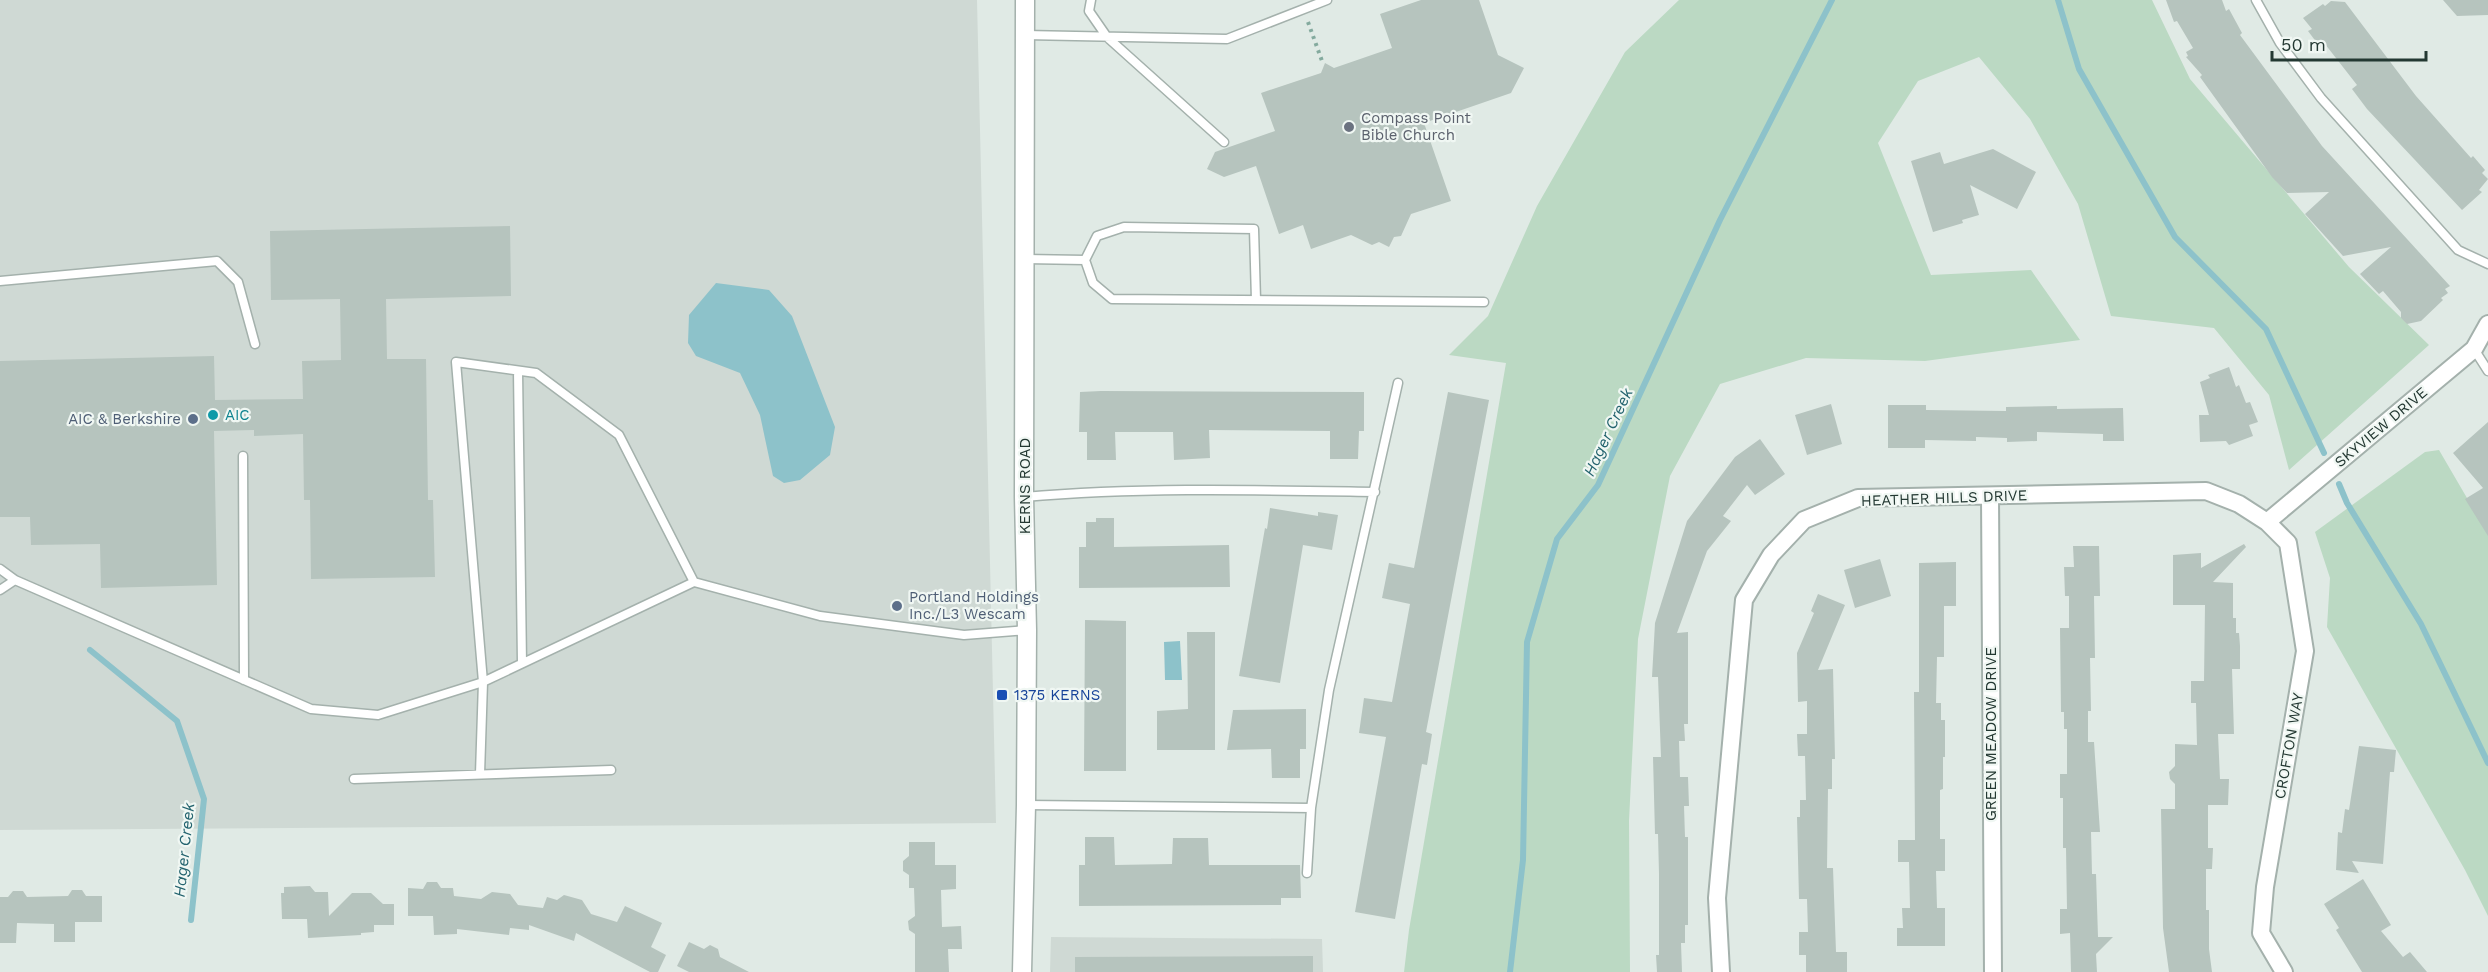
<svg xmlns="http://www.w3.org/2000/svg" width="2488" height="972" viewBox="0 0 2488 972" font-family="'Work Sans',sans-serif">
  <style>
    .built { fill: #cfd9d4 }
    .green { fill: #bbd9c3 }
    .water { fill: #8dc2ca }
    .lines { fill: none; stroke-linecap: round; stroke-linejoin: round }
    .stream { stroke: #8dc2ca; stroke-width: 6 }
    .building { fill: #b6c4be }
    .service-casing { stroke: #a4b1ac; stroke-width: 11 }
    .minor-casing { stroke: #a4b1ac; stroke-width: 20 }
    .tertiary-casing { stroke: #a4b1ac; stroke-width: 21 }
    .path { stroke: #84aa9e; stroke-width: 4; stroke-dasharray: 3 4.5; stroke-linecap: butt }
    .service { stroke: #fff; stroke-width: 8 }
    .minor { stroke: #fff; stroke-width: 16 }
    .tertiary { stroke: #fff; stroke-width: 18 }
    .worship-dot { fill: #6b7280; stroke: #f0f7f3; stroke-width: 2 }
    .culture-dot { fill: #0f9aa8; stroke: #f0f7f3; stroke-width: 2 }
    .service-dot { fill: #5c6f8a; stroke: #f0f7f3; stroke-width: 2 }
    .transit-dot { fill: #1a4fb4; stroke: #f0f7f3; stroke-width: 2 }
    .labels { text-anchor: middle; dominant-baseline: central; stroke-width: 4.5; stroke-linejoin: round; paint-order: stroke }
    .worship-label { font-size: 15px; fill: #5b616d; stroke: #f0f7f3; text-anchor: start }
    .culture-label { font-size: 15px; fill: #0d838f; stroke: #f0f7f3; text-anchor: start }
    .service-label { font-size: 15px; fill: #4e5e75; stroke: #f0f7f3; text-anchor: end }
    .street-label { font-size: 15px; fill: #233832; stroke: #f0f7f3 }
    .transit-label { font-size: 15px; fill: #164399; stroke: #f0f7f3; text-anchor: start }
    .water-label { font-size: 16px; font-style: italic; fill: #23636e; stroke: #f0f7f3 }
  </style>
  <rect width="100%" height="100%" fill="#e0eae5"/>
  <path class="built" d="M0,0H977L996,823L0,830Z
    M1051,937L1322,939L1323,972H1050Z"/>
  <path class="green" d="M1679,0H2152L2190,79L2349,267L2429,345L2289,470L2269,395L2214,328L2111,316L2078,204L2030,119L1979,57L1918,81L1878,143L1931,275L2031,270L2080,340L1925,361L1806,358L1720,384L1670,476L1638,639L1629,821L1630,972H1404L1409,930L1506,363L1449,355L1488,316L1537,206L1625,52Z
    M2439,450L2488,534V916L2465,870L2327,627L2330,578L2315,532L2425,452Z"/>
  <path class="water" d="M716,283L769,290L792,316L835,427L830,455L800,480L784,483L773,476L760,415L740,373L696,356L688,343L689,315Z
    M1180,641L1182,680H1165L1164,642Z"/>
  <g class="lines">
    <path class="stream" d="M2058,0L2079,69L2175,237L2266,329L2324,453
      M2339,484L2347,503L2421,624L2488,763
      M90,650L177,721L204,799L191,920
      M1510,972L1523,860L1527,642L1557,539L1598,485L1720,220L1832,0"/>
  </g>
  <path class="building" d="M1421,0H1479L1498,55L1524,68L1511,93L1424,123L1451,201L1411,214L1401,236L1394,237L1389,247L1379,242L1372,245L1351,235L1311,249L1303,225L1279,234L1256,166L1224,177L1207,169L1215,152L1275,131L1261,93L1321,73L1325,63L1334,68L1392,48L1380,14Z
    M2166,0H2222L2226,11L2229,9L2242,33L2240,35L2322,146L2450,286L2445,289L2448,293L2441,298L2443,300L2421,321L2407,324L2401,318V312L2383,291L2379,294L2360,274L2391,247L2343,256L2305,214L2329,192L2287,193L2272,177L2200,77L2202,75L2186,57L2188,56L2186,52L2193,48L2177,21L2174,22Z
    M2443,0H2488V15L2457,16Z
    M2331,1L2345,2L2416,96L2471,158L2473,156L2485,170L2482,173L2488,179L2479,190L2482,192L2462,210L2367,109L2352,89L2357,85L2325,44L2320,47L2308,31L2312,29L2303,18L2323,4L2325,6Z
    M1993,149L2036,172L2017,209L1970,185L1979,215L1962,220L1963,223L1933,232L1911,161L1940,152L1944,164Z
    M510,226L511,296L386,299L387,359H426L428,500H433L435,577L311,579L310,500H304L303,434L254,436V430L214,431L217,585L101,588L100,544L31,545L30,517H0V361L214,356L215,400L303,399L302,361L341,360L340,299L271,300L270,231Z
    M2229,367L2236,387L2239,385L2246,403L2250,402L2258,422L2249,425L2253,436L2229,445L2226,441L2200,442L2199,415H2209L2200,382L2210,378L2208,375Z
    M1101,391L1364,392V431H1359L1358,459H1330V431L1209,430L1210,458L1174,460L1173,432H1115L1116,460H1087V432H1079L1080,392Z
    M1448,392L1489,400L1426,732L1432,734L1427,765L1422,764L1395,919L1355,912L1386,737L1359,733L1364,698L1392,702L1410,604L1382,598L1389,563L1414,568Z
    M1831,404L1842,444L1807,455L1795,415Z
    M1888,405H1926V410L2006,411V407L2057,406V409L2123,408L2124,441H2103V434L2037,432V441L2007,442V438L1976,437V441L1925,440V448H1888Z
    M2488,422V536L2465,499L2483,488L2453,453Z
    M1760,439L1785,474L1755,495L1747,485L1723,516L1731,521L1707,551L1677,633L1688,632V724H1684L1685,741H1679L1680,777H1688L1689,806H1684L1685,837H1688V925H1685V943H1681L1682,972H1657L1656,955H1659V874L1658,834H1655L1653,757H1661L1658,677H1652L1655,623L1687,521L1735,457Z
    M1270,508L1318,516V512L1338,515L1332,550L1303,545L1280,683L1239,676L1265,528L1267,529Z
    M1096,518H1114V547L1229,545L1230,587L1079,588V547H1086V522H1096Z
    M2244,544L2246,547L2213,582L2233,583V618H2236V633H2239L2240,646V669H2232L2234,734H2218L2220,779H2229L2228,805H2208V848H2213L2212,869H2206V910H2209V949L2212,972H2169L2163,928L2161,809H2175V784L2170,779L2169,772L2175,766V744L2197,745L2196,703H2191V681H2204L2205,605H2173V555L2201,553V568Z
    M2073,546H2099L2100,596H2094L2095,658H2090L2091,711H2088V742H2094L2100,832H2091L2092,874H2096L2098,937H2113L2096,954L2097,972H2071L2070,933L2060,934V909H2067L2066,848H2063V798H2060V774H2067V729H2064V712H2061L2060,628H2069V596H2065L2064,567H2074Z
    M1880,559L1891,596L1855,608L1844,570Z
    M1956,562V606H1944V657H1937L1936,703H1941V720H1945V757H1943V789L1940,790V839H1945V871H1936L1937,908H1945V946H1897V928H1903L1902,908H1910L1909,862H1898V840H1915L1914,692H1919V563Z
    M1818,594L1845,605L1818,670L1833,669L1835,759H1832V789H1828L1827,868H1833L1836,952H1847V972H1806V955H1799V932H1808L1807,899H1799L1797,817H1800V800H1806L1805,756H1798L1797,734H1807V701L1798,702L1797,653L1814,613L1811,611Z
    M1085,620L1126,621V771H1084Z
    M1187,632H1215V750H1157V711L1188,709Z
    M1306,709V749H1300V778H1272L1271,749L1227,750L1233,710Z
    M2359,746L2396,750L2394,772H2390L2383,864L2352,861L2359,873L2336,870L2338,832L2342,833L2345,809L2349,810Z
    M1085,837H1114L1115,865L1172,864L1173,838H1208L1209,865H1300L1301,898H1281V905L1079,906V865H1085Z
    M909,842H935V865H956V889L941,890L942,927L961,926L962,949H948L949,972H915V934L909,930L908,921L915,916L914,888H909V875L903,871V861L909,856Z
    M2363,879L2391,925L2381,931L2403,957L2410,952L2427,972H2362L2336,930L2339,928L2324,904Z
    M427,882H437L441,888H453L454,896L481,899L492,892L510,894L518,905L543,908L547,897L557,900L564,895L582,900L591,914L617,922L625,906L662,923L651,947L666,955L658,972H650L576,933L574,941L529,925V930L510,928L509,935L457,929V934L434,935L433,916H408V888L423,889Z
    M310,886L315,892H328L329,916L352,893H371L383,904H394V925H374V932L361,933V935L308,938L307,919H282L281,893H284V887Z
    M72,890H82L86,896H102V922H75V942H54V924L17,923L16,943H0V897H8L13,891H23L27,897L68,896Z
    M689,942L704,949L710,945L718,949L720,957L749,972H689L677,966Z
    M1313,956V972H1075V957Z"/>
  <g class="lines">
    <g class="service-casing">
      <path id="service" d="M1091,0L1089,11L1107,37L1224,142
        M2256,0L2280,43L2321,98L2458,250L2488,264
        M1025,35L1227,39L1327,0
        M1025,259L1085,260
        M0,281L217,261L238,282L255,344
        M1256,300L1254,229L1124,227L1097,236L1085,260L1093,283L1112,299L1484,302
        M2474,349L2488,371
        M518,371L522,663
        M243,456L244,680
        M1024,497C1141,487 1258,490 1375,492
        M0,569L15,580L311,709L378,715L483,682L694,582L820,616L964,635L1027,630
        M0,590L15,580
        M480,774L483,682L456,362L536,373L619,435L694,582
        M354,779L611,770
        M1026,805L1311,808
        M1307,873L1311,808L1329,690L1398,383"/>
    </g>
    <g class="minor-casing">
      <path id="minor" d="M1990,496L1993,972
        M2267,522L2474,349L2488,324
        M1721,972L1717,898L1744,600L1771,555L1804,520L1858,498L2206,491L2239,504L2267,522L2288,543L2305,651L2265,887L2261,933L2284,972"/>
    </g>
    <g class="tertiary-casing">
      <path id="tertiary" d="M1022,972L1026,805L1027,630L1024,497L1025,0"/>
    </g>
    <path class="path" d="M1308,22L1322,61"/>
    <use href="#service" class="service"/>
    <use href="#minor" class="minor"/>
    <use href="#tertiary" class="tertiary"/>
  </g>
  <circle class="worship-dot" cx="1349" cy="127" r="6"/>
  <circle class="culture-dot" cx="213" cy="415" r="6"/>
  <g class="service-dot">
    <circle cx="193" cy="419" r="6"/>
    <circle cx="897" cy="606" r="6"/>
  </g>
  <rect class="transit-dot" x="996" y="689" width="12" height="12" rx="3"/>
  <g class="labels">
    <g class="worship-label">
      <text x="1361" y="118">Compass Point<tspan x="1361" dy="17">Bible Church</tspan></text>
    </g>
    <g class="culture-label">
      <text x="225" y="415">AIC</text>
    </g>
    <g class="service-label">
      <text x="181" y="419">AIC &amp; Berkshire</text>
      <text x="909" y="597" text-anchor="start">Portland Holdings<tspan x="909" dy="17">Inc./L3 Wescam</tspan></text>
    </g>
    <g class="street-label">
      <text transform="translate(2381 427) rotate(-40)">SKYVIEW DRIVE</text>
      <text transform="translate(1025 486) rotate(-90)">KERNS ROAD</text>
      <text transform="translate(1944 498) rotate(-2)">HEATHER HILLS DRIVE</text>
      <text transform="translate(1991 734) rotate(-90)">GREEN MEADOW DRIVE</text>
      <text transform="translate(2289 746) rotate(-80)">CROFTON WAY</text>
    </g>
    <g class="transit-label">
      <text x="1014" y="695">1375 KERNS</text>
    </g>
    <g class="water-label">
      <text transform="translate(1608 432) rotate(-65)">Hager Creek</text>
      <text transform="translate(184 850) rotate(-84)">Hager Creek</text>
    </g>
  </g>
  <path d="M2272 51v9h154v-9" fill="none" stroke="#233832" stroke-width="3"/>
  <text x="2281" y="51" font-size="18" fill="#233832" stroke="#f0f7f3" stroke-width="4.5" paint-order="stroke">50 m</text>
</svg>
